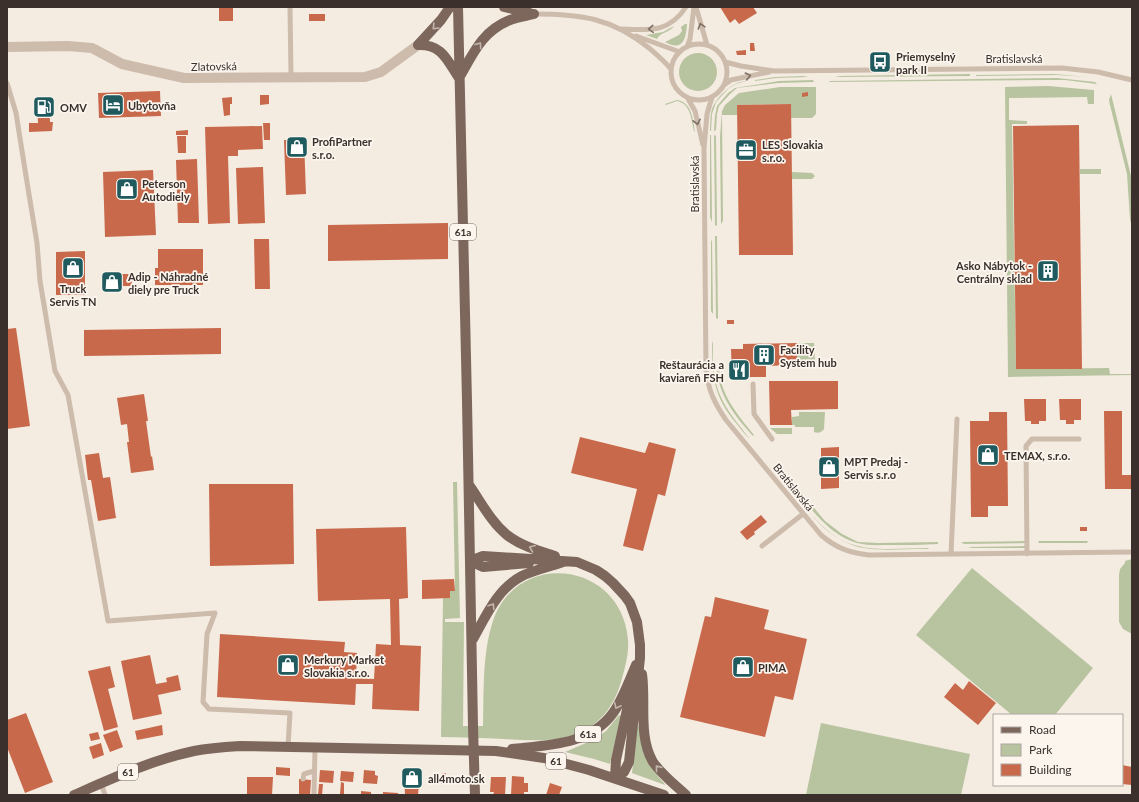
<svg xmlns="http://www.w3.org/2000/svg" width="1139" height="802" viewBox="0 0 1139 802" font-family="Lato,sans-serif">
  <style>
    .green { fill: #b8c4a0 }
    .building { fill: #c8694b }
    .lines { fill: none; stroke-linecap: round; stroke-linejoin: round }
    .service { stroke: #cdbbac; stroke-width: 5 }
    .minor { stroke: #cdbbac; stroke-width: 10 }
    .primary { stroke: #7d675c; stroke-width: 10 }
    .primary-bridge { stroke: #7d675c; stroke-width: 10 }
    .oneway { stroke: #7d6f65 }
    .oneway2 { stroke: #c2b5ac }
    .labels { text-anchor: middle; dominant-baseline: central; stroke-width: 3.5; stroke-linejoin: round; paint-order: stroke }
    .shield { fill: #fbf5ee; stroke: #756b66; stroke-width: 1 }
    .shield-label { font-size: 10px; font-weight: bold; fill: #3b302b }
    .poi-label { font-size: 11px; font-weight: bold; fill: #3b302b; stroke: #fbf5ee; text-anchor: start }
    .street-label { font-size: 11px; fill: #3b302b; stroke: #fbf5ee }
  </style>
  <rect width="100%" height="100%" fill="#f4ebe1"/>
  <path class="green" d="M685,24H687C686,39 683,52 665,42L679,35L682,31L681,27Z
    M674,26C671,32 660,32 657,39L646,35L663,32Z
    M679 72a19 19 0 1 1 38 0a19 19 0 1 1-38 0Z
    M970,74V76L835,77L840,76Z
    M1054,74L1088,77L1057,75L976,76V75Z
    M803,76L808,77L776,78L755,81V80L775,77Z
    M1057,78L1095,82L1097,84L1065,80H1045L829,82L830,81Z
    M749,80L736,84L729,88L716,102L712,114L711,131H710C711,113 709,108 722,94C732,84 736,83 749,80Z
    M813,80L814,82L778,83L737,88L730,94L719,106L717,114L716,130L714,131L715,116L717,106L728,93L735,88L779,81Z
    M1048,86L1094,90V104H1088L1087,97L1009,98V120L1027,121V124H1012L1016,369L1109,368L1110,374H1131L1132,368V375L1008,377L1005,87Z
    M780,87H816V114L812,118H791V104L737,105V115H722L723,221L721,224L720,137L722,111L725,105L739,93Z
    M1111,94L1132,180V228L1130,219L1127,174L1110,105L1109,100Z
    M677,100C692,102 693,120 695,132L694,131C691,119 691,104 677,101L666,105L665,104Z
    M710,135H711L712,222L710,217Z
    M714,135L716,136L717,226L715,225Z
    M1080,169H1101V174H1080Z
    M792,172L812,173L815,176L812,179H792Z
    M715,236H717L718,319L716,318Z
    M712,239L713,314L711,311V242Z
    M713,341C713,353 712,366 715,378C719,402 735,420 750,439C745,435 740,428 736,423C714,397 712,377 712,344Z
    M797,343H814L815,365H797Z
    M717,371H719C722,397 738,415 754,435L753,436C736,417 720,398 717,371Z
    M799,412H825L824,429C822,432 818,434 814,432V427H795V425H792V417L799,416Z
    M770,428H792V434H777Z
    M785,473L825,521L842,534L858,542L879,543L938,542V544C922,545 907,545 891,545C880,545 868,546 857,543C826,535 803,498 784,475Z
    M784,479C798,494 808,513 823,527C854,556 889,548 929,548L928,549C869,549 847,558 806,508C799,499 788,490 784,479Z
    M453,482H457L460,618L445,619V622H464L463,726H483C484,692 482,654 493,621C517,549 622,561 628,640C629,654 625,668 621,682C614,705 602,723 579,733C554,743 529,740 504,739C483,738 462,737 441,737L443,598H450V591H455Z
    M1029,541V543L964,544L961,542Z
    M1038,541H1088L1087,543H1039Z
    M1026,546V548H972L968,547Z
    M1132,559V634L1123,629L1119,622V575L1120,569L1125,563V561Z
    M972,568L1093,668L1055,715H1012L916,635Z
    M619,715L621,716L610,764L594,759L565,752L593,740L606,731Z
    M821,723L970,754L961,795H806Z
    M639,726C642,746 650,769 664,783L665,785L632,773L637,727Z"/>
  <path class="building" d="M219,7H233V21H219Z
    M720,7H753L757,13L739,24L735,19L730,23Z
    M309,14H325V21H309Z
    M750,43H754L755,51H750Z
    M746,50V55H737L736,51Z
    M875,52H886V55H875Z
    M160,91L161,116L99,118L98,93Z
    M808,92V96L802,97V93Z
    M260,95H269V104L260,105Z
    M49,97L50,122H53L52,131L29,132V123H38L37,98Z
    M232,97V104H230V115L224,116L222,98Z
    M791,104L793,255H739L737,105Z
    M263,123H270V140H264Z
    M1079,125L1082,369H1016L1013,126Z
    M262,126L263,149L238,150V156H228L230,223L208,224L205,127Z
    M188,130V135H176V131Z
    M177,136H186V153H178Z
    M284,140H304L306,194L286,195Z
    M197,159L199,223H178L176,160Z
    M263,167L265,223L238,224L236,168Z
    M153,170L156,235L105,237L103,172Z
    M448,223V259L328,261V225Z
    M254,239H269L270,289H255Z
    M158,249H203V285H155V268H158Z
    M85,251V295H56V252Z
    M106,274H131L132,286H106Z
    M727,320H734V324H727Z
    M16,328L30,426L7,429V329Z
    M221,328V354L84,356V330Z
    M797,343V365L766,366V377H732L731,349H743V344Z
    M769,381H838V409L791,410L792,425H770Z
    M144,394L148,421H146L151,457L152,456L154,470L131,473L127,442H129L127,424L121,425L117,398Z
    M1024,399H1046V421H1039V424H1031V421H1025Z
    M1059,399H1081V420H1074V424H1066V420H1060Z
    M1104,411H1122V475H1131V489H1105Z
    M989,412H1007L1008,506H988V517H971L970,421H989Z
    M580,437L645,453L649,442L676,449L665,496L658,494L643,551L623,546L637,489L571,473Z
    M839,447V488L821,489V448Z
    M99,453L103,478L110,477L116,518L98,521L91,480H88L85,455Z
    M209,484H293L294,564L210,566Z
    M761,515L767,522L754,532L755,534L747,540L740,532Z
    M406,527L408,598L399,599L400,645L421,646L419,711L372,709L373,684H356L355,705L217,697L220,634L345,642L344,652L357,653L356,678L374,679L376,644L391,645L390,599L318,601L316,529Z
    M1080,527H1087V531H1080Z
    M454,579L455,591H450V598L422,599V580Z
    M715,597L769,610L764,629L807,639L793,700L775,696L765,737L680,717L705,616L711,617Z
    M150,655L156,684L167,682L166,678L178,675L181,690L158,695L162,714L133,720L121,661Z
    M110,666L115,687L108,689L118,727L104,731L88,671Z
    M969,681L996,703L978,725L944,697L955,683L963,690Z
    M26,713L53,782L25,793L7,747V720Z
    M162,725L163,735L137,740L135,731Z
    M117,730L123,747L110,752L103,735Z
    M98,732L100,739L91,741L89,734Z
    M101,743L104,755L93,759L89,747Z
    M1122,765L1132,767V785L1122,784Z
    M276,767L290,768V776L276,775Z
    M320,770L334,771L333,783L319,782Z
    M364,770L375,771V775L378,776L377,784L363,783Z
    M341,771L354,772L353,782L340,781Z
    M404,772L420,773L418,795H405Z
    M442,773H446V784H441Z
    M512,776L524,777V783H528V792H524V794L511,795Z
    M247,777H273L272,795H247Z
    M491,777H506L505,795H493L494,792H490Z
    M299,779L311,780L310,795H299Z
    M341,782L344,783V794H340Z
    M550,783L562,787L559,795H546Z
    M319,784H323L322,795H318Z
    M361,791L371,792V795H361Z
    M383,792L398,793V795H383Z"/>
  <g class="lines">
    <path class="service" d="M290,7L291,77
      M696,7L707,45
      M534,14C581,14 612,18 649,48C657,55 664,61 671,69
      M621,29C649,30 669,33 686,7
      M636,36L680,52
      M671 72a28 28 0 1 1 56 0a28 28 0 1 1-56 0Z
      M687,47L690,39L694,7
      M725,62L741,66L774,71L1062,68L1098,72L1132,80
      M7,83L16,113L26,176L37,243L40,281L55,371L68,395L108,621L215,613L207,634L203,702L209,709L290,713L288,746
      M724,85L731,80L769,72
      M687,97L695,111L703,145
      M712,97L707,114L704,148L706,370C708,390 715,404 726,420L821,535C836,548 850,553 869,555L1132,552
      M753,384L754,414L772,439
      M762,546L803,514
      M951,554L957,419
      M1027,554L1026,446L1032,439H1079
      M303,779L304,774L314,771
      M101,783L105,795
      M314,795L315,747"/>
    <path class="minor" d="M7,47L68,46L92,48L122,64L184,78L365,77L381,72L418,45"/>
    <path class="primary" d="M458,7L467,401L473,726
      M504,7L530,13
      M418,45C442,44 447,60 459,78
      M418,45L441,20L450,7
      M459,78C473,54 482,31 510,20C518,17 526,16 534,14
      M469,485C481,502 491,522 507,535C521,546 539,551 555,556
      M470,561L483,556L577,562L596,570L605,576L613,583L625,596L630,603L637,622L640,645V658L629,762L624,772L615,778
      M470,561L483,567L529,563
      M473,639C486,616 497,589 522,576C534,570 549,567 563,562
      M642,674C646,702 638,737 653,762C662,775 675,785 686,795
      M512,749C548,745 590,745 613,713C622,701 630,679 636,665
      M615,778L616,760L631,691
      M74,795C113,778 152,760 194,751C209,748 224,747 240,746L496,751L544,758L589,770L664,795"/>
    <path class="primary-bridge" d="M473,726L475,795"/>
  </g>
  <defs><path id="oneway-chevron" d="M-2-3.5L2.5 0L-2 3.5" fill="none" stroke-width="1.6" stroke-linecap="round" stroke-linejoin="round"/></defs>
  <g class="oneway">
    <use href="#oneway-chevron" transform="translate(701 26) rotate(-107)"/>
    <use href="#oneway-chevron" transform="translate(651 29) rotate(176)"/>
    <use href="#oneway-chevron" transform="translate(748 76) rotate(-12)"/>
    <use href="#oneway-chevron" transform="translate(697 122) rotate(78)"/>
  </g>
  <g class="oneway2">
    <use href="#oneway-chevron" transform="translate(435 27) rotate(134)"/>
    <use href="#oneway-chevron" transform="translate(479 45) rotate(-54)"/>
    <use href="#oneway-chevron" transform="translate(532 548) rotate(-159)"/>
    <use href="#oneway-chevron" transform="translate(492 606) rotate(-58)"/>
    <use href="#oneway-chevron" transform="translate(617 706) rotate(116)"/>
    <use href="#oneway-chevron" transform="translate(658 768) rotate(-129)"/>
  </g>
  <defs>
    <g id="bus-square" transform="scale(1.15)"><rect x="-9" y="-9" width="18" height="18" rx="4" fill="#1f5a5e" stroke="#fbf5ee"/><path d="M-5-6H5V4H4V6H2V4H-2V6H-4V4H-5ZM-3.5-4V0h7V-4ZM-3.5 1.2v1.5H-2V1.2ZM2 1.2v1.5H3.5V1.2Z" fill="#fff"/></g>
    <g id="hotel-square" transform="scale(1.15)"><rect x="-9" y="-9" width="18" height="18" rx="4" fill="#1f5a5e" stroke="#fbf5ee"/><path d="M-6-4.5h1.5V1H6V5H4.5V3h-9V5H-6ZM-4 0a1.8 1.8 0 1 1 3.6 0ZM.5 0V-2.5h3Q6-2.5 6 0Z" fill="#fff"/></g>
    <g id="fuel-square" transform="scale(1.15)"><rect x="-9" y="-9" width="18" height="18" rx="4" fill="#1f5a5e" stroke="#fbf5ee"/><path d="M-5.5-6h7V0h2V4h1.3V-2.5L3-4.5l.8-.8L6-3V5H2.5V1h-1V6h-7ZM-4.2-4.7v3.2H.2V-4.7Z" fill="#fff"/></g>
    <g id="shop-square" transform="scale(1.15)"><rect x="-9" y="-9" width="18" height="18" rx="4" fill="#1f5a5e" stroke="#fbf5ee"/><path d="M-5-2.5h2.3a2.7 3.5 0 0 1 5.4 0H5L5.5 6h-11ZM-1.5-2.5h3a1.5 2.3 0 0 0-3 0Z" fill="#fff"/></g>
    <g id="office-square" transform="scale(1.15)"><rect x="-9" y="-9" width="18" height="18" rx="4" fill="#1f5a5e" stroke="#fbf5ee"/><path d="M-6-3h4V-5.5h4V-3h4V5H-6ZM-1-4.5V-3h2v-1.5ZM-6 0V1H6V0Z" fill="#fff"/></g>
    <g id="building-square" transform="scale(1.15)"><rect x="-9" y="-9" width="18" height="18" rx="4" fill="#1f5a5e" stroke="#fbf5ee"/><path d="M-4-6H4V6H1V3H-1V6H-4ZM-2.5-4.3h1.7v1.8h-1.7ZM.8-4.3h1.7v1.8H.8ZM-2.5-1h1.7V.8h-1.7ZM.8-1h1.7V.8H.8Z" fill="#fff"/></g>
    <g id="restaurant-square" transform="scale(1.15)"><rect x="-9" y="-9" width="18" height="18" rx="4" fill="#1f5a5e" stroke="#fbf5ee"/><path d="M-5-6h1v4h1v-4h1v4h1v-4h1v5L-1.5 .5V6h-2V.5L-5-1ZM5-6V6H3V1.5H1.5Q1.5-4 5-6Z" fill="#fff"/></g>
  </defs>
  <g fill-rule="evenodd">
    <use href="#bus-square" x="880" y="62"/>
    <use href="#hotel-square" x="113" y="105"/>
    <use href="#fuel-square" x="44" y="107"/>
    <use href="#shop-square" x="297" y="147"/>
    <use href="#office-square" x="746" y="150"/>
    <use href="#shop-square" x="127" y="189"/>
    <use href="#shop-square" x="73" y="268"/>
    <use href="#building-square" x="1048" y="271"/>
    <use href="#shop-square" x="112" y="282"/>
    <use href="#building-square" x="764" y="355"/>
    <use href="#restaurant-square" x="739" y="370"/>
    <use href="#shop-square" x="988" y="455"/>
    <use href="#shop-square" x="829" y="467"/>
    <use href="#shop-square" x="288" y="665"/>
    <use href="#shop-square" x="743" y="667"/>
    <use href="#shop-square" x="412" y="778"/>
  </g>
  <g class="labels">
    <g class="shield">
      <rect x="450" y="224" width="26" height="16" rx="3"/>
      <rect x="575" y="726" width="26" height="16" rx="3"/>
      <rect x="546" y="753" width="20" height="16" rx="3"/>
      <rect x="118" y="764" width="20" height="16" rx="3"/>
    </g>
    <g class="shield-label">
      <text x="463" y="232">61a</text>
      <text x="588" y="734">61a</text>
      <text x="556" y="761">61</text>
      <text x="128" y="772">61</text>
    </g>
    <g class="poi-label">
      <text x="896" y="56">Priemyselný<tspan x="896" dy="13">park II</tspan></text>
      <text x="128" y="105">Ubytovňa</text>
      <text x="60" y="107">OMV</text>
      <text x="312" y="141">ProfiPartner<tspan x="312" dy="13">s.r.o.</tspan></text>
      <text x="762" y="144">LES Slovakia<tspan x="762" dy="13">s.r.o.</tspan></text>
      <text x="142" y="183">Peterson<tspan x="142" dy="13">Autodiely</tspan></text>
      <text x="1032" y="265" text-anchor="end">Asko Nábytok -<tspan x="1032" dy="13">Centrálny sklad</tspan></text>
      <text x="128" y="276">Adip - Náhradné<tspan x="128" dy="13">diely pre Truck</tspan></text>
      <text x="73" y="288" text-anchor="middle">Truck<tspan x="73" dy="13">Servis TN</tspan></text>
      <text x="780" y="349">Facility<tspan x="780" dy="13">System hub</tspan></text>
      <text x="724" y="364" text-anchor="end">Reštaurácia a<tspan x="724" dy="13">kaviareň FSH</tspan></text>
      <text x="1004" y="455">TEMAX, s.r.o.</text>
      <text x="844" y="461">MPT Predaj -<tspan x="844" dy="13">Servis s.r.o</tspan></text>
      <text x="304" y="659">Merkury Market<tspan x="304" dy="13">Slovakia s.r.o.</tspan></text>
      <text x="758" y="667">PIMA</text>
      <text x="428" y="778">all4moto.sk</text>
    </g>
    <g class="street-label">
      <text x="1014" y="58">Bratislavská</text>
      <text transform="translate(214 66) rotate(-1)">Zlatovská</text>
      <text transform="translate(694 184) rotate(-90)">Bratislavská</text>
      <text transform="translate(794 487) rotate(51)">Bratislavská</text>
    </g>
  </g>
  <rect width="1139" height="802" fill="none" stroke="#3b302b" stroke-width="16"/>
  <rect x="993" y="714" width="130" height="72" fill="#fbf5ee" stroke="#aea6a0"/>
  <rect x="1001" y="727" width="20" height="6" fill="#7d675c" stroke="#aea6a0"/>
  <text x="1029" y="734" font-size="12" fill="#3b302b">Road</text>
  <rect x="1001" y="744" width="20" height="12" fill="#b8c4a0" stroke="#aea6a0"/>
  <text x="1029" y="754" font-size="12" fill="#3b302b">Park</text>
  <rect x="1001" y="764" width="20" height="12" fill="#c8694b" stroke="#aea6a0"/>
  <text x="1029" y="774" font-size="12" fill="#3b302b">Building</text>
</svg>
